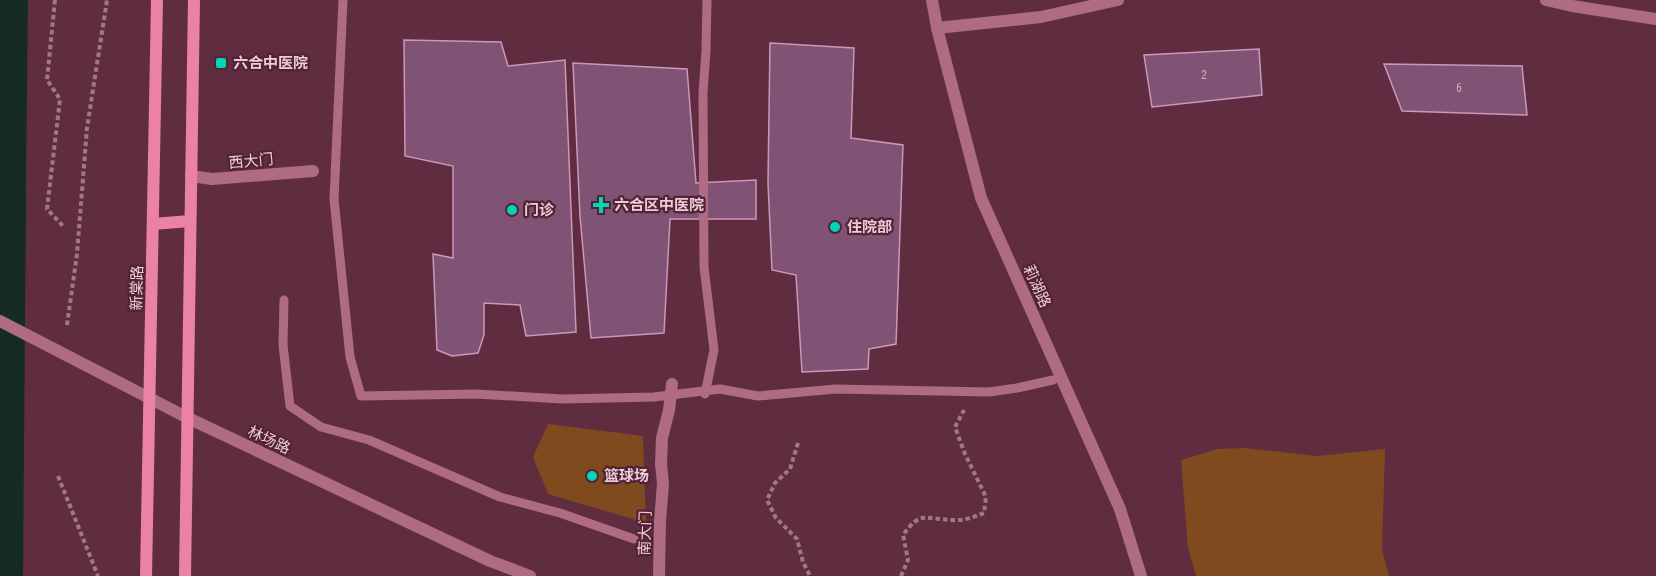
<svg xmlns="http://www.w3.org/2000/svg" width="1656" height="576" viewBox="0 0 1656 576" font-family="'Roboto Condensed','Noto Sans SC',sans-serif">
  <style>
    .green { fill: #7f4a1d }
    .water { fill: #162b26 }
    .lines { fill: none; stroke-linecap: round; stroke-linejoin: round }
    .river { stroke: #162b26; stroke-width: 44 }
    .building { fill: #805273; stroke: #cb98bc; stroke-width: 1.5 }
    .path { stroke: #a17786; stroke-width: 4; stroke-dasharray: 4.5 3; stroke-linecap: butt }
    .service { stroke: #af6b83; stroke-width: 9 }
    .minor { stroke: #af6b83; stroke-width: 12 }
    .tertiary { stroke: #af6b83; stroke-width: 12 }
    .secondary { stroke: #ec81a8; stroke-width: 12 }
    .poi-dot { fill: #00d5b7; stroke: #542236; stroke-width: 2 }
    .labels { text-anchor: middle; stroke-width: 4.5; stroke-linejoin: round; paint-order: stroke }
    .number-label { font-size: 12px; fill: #d1aebd }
    .poi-label { font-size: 15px; font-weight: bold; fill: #ecccd6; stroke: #542236; text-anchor: start }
    .street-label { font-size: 15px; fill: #ecccd6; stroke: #542236 }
  </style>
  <rect width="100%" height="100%" fill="#602d40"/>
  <path class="green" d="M 548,424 L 643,436 L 646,523 L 548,494 L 533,457 Z
    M 1244,448 L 1317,456 L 1385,449 L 1382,549 L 1389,576 L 1196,576 L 1188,548 L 1181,460 L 1217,449 Z"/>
  <path class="water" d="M 0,0 L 28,0 L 25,267 L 0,259 Z
    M 0,413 L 21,419 L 20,480 L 22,576 L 0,576 Z"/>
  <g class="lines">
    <path class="river" d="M 1,576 L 4,200"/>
  </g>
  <path class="building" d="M 404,40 L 501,42 L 508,66 L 565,60 L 576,332 L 526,336 L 520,305 L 484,303 L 484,335 L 478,353 L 452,356 L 437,350 L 433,254 L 453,258 L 453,166 L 405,156 Z
    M 770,43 L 854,48 L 851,138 L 903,145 L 896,344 L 869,349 L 868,369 L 802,372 L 796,275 L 772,270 L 768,183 Z
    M 1259,49 L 1262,95 L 1152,107 L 1144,55 Z
    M 573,63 L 687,69 L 696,183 L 756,180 L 756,219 L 670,219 L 664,333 L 591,338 L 580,216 Z
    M 1384,64 L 1522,66 L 1527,115 L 1402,111 Z"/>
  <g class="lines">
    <path class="path" d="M 55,0 L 47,80 L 60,99 L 47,209 L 64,227
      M 67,325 L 77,254 L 87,128 L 107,0
      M 798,443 L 790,469 L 775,483 L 767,500 L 776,518 L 797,539 L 803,562 L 810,576
      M 58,476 L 98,576
      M 901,576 L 908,560 L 903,535 C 921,510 925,519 952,520 C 964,521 974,517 984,513 L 986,497 L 965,454 L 955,427 L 964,410"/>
    <path class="service" d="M 343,0 L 334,199 L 350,357 L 361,396 L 476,394 L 562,399 L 654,397 L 720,389 L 758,396 L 836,389 L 989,392 L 1017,388 L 1053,380
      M 284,300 L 283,345 L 290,406 L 321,427 L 369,440 L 500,497 L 560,513 L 634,539
      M 705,394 L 714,350 L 704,267 L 703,93 L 706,51 L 707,0"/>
    <path class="minor" d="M 1546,0 L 1572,6 L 1656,19
      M 937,28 L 1041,17 L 1118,0
      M 191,176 L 212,179 L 313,171
      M 659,576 L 660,521 L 663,484 L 661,464 L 662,438 L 669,410 L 672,384"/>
    <path class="tertiary" d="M 932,0 L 937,28 L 981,198 L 1120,509 L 1141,576
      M 0,321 L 188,418 L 490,561 L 530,576"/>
    <path class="secondary" d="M 153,224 L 190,221
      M 146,576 L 157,0
      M 185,576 L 194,0"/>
  </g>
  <g class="poi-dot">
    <rect x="215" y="57" width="12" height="12" rx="3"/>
    <path d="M598 196h6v6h6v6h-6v6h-6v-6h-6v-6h6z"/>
    <circle cx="512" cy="210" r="6"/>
    <circle cx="835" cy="227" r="6"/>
    <circle cx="592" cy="476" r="6"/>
  </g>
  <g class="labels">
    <g class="number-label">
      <text x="1204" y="79">2</text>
      <text x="1459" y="92">6</text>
    </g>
    <g class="poi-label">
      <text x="233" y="68">六合中医院</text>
      <text x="614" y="210">六合区中医院</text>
      <text x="524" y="215">门诊</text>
      <text x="847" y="232">住院部</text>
      <text x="604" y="481">篮球场</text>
    </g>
    <g class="street-label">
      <text transform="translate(251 161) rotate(-5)" y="5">西大门</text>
      <text transform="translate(1037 286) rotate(66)" y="5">莉湖路</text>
      <text transform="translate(137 288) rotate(-89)" y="5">新棠路</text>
      <text transform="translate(269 440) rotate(25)" y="5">林场路</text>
      <text transform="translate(645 533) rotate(-88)" y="5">南大门</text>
    </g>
  </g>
</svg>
